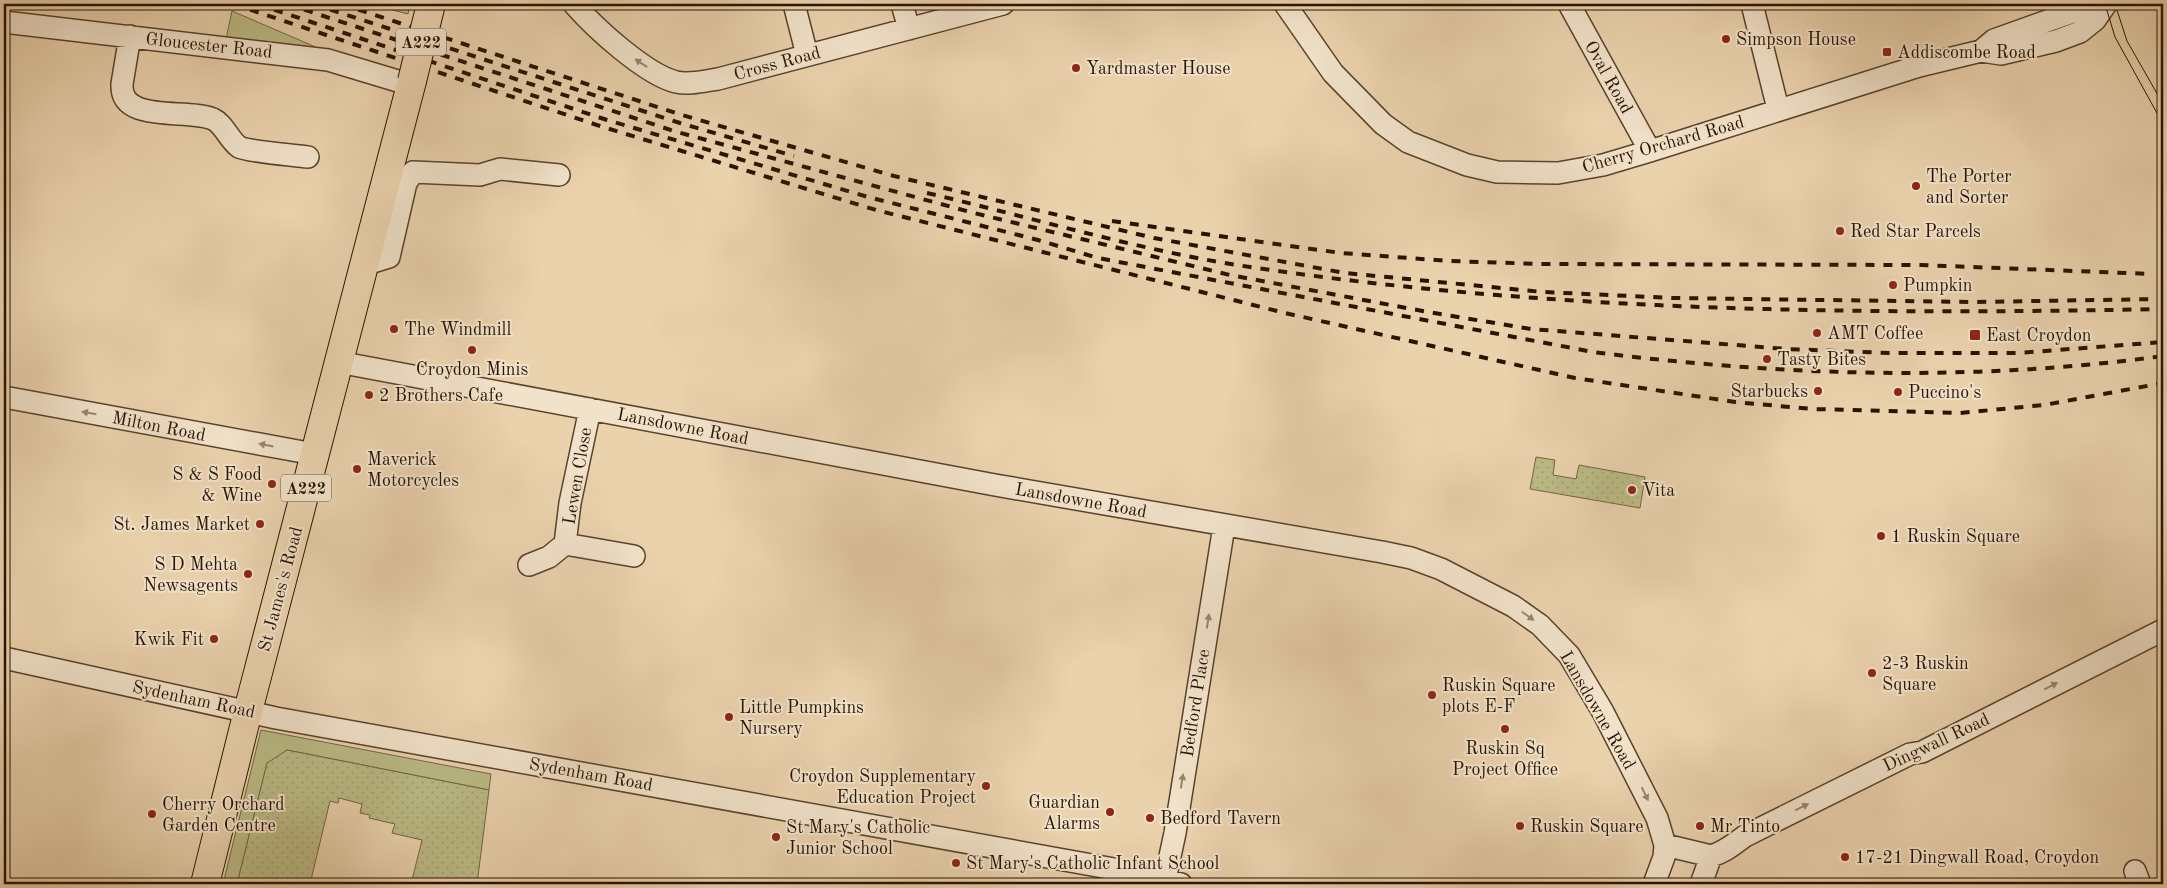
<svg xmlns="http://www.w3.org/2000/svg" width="2167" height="888" viewBox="0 0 2167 888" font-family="'Old Standard TT',serif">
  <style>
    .grass { fill: #bbbb86; stroke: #726743 }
    .park { fill: url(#park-tufts); stroke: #726743 }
    .garden { fill: url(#garden-dots); stroke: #726743 }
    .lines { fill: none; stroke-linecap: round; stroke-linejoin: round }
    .minor-casing { stroke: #59432b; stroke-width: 24 }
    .major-casing { stroke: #291300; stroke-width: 30 }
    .minor { stroke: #f1e2ca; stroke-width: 21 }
    .major { stroke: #ead2ad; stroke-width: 28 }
    .tram { stroke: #291300; stroke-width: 1 }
    .rail { stroke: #291300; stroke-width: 4; stroke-dasharray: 9 9; stroke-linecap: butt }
    .major-bridge-casing { stroke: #291300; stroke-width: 30; stroke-linecap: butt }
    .major-bridge { stroke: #ead2ad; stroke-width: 28 }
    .oneway { fill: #97856f }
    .poi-dot { fill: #8f2418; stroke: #f1e2ca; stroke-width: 2 }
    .labels { text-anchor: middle; stroke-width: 4; stroke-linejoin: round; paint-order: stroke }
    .shield { fill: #f1e2ca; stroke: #65513d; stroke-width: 1 }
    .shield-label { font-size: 16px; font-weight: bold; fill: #291300 }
    .poi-label { font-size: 18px; fill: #291300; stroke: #f1e2ca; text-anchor: start }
    .street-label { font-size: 18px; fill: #291300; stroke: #f1e2ca }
  </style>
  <defs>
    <pattern id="park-tufts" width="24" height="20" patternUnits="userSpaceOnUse" patternTransform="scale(1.25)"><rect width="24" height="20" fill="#bbbb86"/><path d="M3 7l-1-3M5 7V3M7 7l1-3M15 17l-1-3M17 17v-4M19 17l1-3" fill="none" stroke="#a1a072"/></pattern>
    <pattern id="garden-dots" width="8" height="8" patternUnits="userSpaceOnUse" patternTransform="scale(1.25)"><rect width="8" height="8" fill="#bbbb86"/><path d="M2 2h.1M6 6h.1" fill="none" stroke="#a1a072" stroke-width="1.8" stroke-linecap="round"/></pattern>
  </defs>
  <rect width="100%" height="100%" fill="#ead2ad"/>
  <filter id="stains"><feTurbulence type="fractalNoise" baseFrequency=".004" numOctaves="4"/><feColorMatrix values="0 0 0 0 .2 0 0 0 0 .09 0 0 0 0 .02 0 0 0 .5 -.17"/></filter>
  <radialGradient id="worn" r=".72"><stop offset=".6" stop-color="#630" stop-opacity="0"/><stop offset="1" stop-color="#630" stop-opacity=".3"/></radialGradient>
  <path class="grass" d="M 232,11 L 325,51 L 226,39 Z
    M 261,730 L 491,774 L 489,790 L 287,750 L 267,764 L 237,884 L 223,884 Z"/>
  <path class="park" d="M 369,4 L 410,4 L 408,14 Z"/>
  <path class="garden" d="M 1536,457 L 1555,460 L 1553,475 L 1576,479 L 1579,465 L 1645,477 L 1640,508 L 1530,489 Z
    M 287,750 L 489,790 L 477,884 L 411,884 L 422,840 L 392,833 L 395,824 L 369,818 L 370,815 L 360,813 L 362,804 L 339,798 L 338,803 L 330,801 L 310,884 L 237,884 L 267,763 Z"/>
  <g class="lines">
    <defs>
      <path id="minor" d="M 574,4 C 595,28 645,74 676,82 C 690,85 704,81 718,79 L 1003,4
        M 794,4 L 807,55
        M 902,4 L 909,29
        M 1285,4 L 1333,73 L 1383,124 L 1408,142 L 1467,165 L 1497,172 L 1558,173 L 1603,165 L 1650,151 L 1919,66 L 1981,51 L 2001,54 L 2056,41 L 2080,32 L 2095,20 L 2106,4
        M 1569,4 L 1650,151
        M 1752,4 L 1778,109
        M 4,22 L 328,60 L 411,85
        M 130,36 L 122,84 C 120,124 187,108 213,119 C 224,124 229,140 239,147 C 249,152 295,155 308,157
        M 1981,51 L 1994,40 L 2078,10 L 2088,4
        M 363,265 L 389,257 L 406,183 L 413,172 L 480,175 L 500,169 L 559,175
        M 338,362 L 995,485 L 1382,552 L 1411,558 L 1441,569 L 1513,606 L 1540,625 L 1569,655 L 1603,712 L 1657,818 L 1665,845 L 1664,857 L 1654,884
        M 4,397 L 314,454
        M 590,409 L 570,503 L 565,544 L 634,556
        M 529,565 L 549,557 L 565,544
        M 4,658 L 276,718 L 1114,869 L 1181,884
        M 1665,845 L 1711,856 C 1725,852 1734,844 1745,836 L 1910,754 L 1922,752 L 2163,630
        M 2135,871 L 2140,884
        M 1164,884 L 1175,833 L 1224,526
        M 1701,884 L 1711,856"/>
      <path id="major" d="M 205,884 L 248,711 L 412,81"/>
    </defs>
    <use href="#minor" class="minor-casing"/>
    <use href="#major" class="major-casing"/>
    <use href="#minor" class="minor"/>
    <use href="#major" class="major"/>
    <path class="tram" d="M 2105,4 L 2115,37 L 2163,124
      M 2115,4 L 2127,41 L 2163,104"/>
    <path class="rail" d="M 233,4 L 603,127 L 876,210 L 1285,313 L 1575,378 L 1735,402 L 1812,409 L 1960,413 L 2044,405 L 2163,383
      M 257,4 L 607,120 L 868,197 L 1038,240 L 1098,258 L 1593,352 C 1782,376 1974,382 2163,356
      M 287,4 L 677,132 L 970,212 L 1230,275 L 1428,312 L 1531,329 L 1787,349 L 1888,353 L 2018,353 L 2163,342
      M 313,4 L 680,123 L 794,156
      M 341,4 L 682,115 L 894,176 L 1154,238 L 1345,273 L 1543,292 L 1673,298 L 1976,302 L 2161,299
      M 927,193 C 1034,218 1141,251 1250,267 C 1553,312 1858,315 2163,309
      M 1112,221 L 1341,253 L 1450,261 L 1541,264 L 1921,265 L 2152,274"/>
    <defs>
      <path id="major-bridge" d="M 412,81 L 431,4"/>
    </defs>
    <use href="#major-bridge" class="major-bridge-casing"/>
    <use href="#major-bridge" class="major-bridge"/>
  </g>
  <defs><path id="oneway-solid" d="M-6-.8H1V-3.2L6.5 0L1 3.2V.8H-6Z" transform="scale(1.25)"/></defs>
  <g class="oneway">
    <use href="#oneway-solid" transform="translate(641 63) rotate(-146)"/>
    <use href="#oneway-solid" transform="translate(89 413) rotate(-170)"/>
    <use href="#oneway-solid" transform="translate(266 445) rotate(-169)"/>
    <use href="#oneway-solid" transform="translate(1528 616) rotate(35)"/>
    <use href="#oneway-solid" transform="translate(1208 621) rotate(-81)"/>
    <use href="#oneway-solid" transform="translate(2051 686) rotate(-27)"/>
    <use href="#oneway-solid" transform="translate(1182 781) rotate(-81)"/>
    <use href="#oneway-solid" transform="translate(1645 794) rotate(64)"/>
    <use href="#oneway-solid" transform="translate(1802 807) rotate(-26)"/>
  </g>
  <g class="poi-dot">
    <circle cx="1726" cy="39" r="5"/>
    <rect x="1882" y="47" width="10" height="10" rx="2.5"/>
    <circle cx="1076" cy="68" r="5"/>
    <circle cx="1916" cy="186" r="5"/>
    <circle cx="1840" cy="231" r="5"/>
    <circle cx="1893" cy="285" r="5"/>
    <circle cx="394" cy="329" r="5"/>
    <circle cx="1817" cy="333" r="5"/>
    <rect x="1969" y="329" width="12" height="12" rx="2.5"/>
    <circle cx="472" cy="350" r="5"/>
    <circle cx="1767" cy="359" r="5"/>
    <circle cx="1818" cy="391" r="5"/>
    <circle cx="1898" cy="392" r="5"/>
    <circle cx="369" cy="395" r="5"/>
    <circle cx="357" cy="469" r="5"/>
    <circle cx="272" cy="484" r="5"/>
    <circle cx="1632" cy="490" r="5"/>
    <circle cx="260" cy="524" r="5"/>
    <circle cx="1881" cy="536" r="5"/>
    <circle cx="248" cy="574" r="5"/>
    <circle cx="214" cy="639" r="5"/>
    <circle cx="1872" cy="673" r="5"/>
    <circle cx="1432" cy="695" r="5"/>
    <circle cx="729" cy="717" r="5"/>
    <circle cx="1505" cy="729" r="5"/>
    <circle cx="986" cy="786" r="5"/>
    <circle cx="1110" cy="812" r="5"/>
    <circle cx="152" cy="814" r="5"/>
    <circle cx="1150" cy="818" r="5"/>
    <circle cx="1520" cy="826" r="5"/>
    <circle cx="1700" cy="826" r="5"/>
    <circle cx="776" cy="837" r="5"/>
    <circle cx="1845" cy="857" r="5"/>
    <circle cx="956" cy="863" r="5"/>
  </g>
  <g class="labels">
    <g class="shield">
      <rect x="396" y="28.5" width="50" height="27" rx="4"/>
      <rect x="281" y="474.5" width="50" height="27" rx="4"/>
    </g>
    <g class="shield-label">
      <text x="421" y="48">A222</text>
      <text x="306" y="494">A222</text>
    </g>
    <g class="poi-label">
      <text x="1736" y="45">Simpson House</text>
      <text x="1897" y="58">Addiscombe Road</text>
      <text x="1086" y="74">Yardmaster House</text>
      <text x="1926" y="182">The Porter<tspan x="1926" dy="21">and Sorter</tspan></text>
      <text x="1850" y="237">Red Star Parcels</text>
      <text x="1903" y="291">Pumpkin</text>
      <text x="404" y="335">The Windmill</text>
      <text x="1827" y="339">AMT Coffee</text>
      <text x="1986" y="341">East Croydon</text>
      <text x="1777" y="365">Tasty Bites</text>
      <text x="472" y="375" text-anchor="middle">Croydon Minis</text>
      <text x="1808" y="397" text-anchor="end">Starbucks</text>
      <text x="1908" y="398">Puccino's</text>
      <text x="379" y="401">2 Brothers Cafe</text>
      <text x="367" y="465">Maverick<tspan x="367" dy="21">Motorcycles</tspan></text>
      <text x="262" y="480" text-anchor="end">S &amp; S Food<tspan x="262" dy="21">&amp; Wine</tspan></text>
      <text x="1642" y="496">Vita</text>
      <text x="250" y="530" text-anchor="end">St. James Market</text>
      <text x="1891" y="542">1 Ruskin Square</text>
      <text x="238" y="570" text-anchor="end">S D Mehta<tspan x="238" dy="21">Newsagents</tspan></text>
      <text x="204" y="645" text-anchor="end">Kwik Fit</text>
      <text x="1882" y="669">2-3 Ruskin<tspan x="1882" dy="21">Square</tspan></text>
      <text x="1442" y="691">Ruskin Square<tspan x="1442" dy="21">plots E-F</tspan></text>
      <text x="739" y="713">Little Pumpkins<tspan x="739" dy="21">Nursery</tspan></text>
      <text x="1505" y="754" text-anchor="middle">Ruskin Sq<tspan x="1505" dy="21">Project Office</tspan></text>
      <text x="976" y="782" text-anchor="end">Croydon Supplementary<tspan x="976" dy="21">Education Project</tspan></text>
      <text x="1100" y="808" text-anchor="end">Guardian<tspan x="1100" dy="21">Alarms</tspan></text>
      <text x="162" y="810">Cherry Orchard<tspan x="162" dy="21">Garden Centre</tspan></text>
      <text x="1160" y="824">Bedford Tavern</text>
      <text x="1530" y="832">Ruskin Square</text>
      <text x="1710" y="832">Mr Tinto</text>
      <text x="786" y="833">St Mary's Catholic<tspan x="786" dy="21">Junior School</tspan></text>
      <text x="1855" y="863">17-21 Dingwall Road, Croydon</text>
      <text x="966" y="869">St Mary's Catholic Infant School</text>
    </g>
    <g class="street-label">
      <text transform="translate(209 45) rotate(6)" y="6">Gloucester Road</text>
      <text transform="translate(777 63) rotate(-15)" y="6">Cross Road</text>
      <text transform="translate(1609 77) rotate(61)" y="6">Oval Road</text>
      <text transform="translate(1663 144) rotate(-16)" y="6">Cherry Orchard Road</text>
      <text transform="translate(159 426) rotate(11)" y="6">Milton Road</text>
      <text transform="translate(683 426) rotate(11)" y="6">Lansdowne Road</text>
      <text transform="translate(577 476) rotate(-80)" y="6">Lewen Close</text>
      <text transform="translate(1081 500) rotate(10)" y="6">Lansdowne Road</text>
      <text transform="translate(280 589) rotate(-75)" y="6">St James's Road</text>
      <text transform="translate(194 699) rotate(12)" y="6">Sydenham Road</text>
      <text transform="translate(1195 703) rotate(-81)" y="6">Bedford Place</text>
      <text transform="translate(1598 710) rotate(60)" y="6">Lansdowne Road</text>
      <text transform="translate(1936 742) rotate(-25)" y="6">Dingwall Road</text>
      <text transform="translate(591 774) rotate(10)" y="6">Sydenham Road</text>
    </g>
  </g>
  <rect width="2167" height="888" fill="none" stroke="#ead2ad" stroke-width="20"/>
  <rect x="5" y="5" width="2157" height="878" fill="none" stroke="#291300" stroke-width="2.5"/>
  <rect x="10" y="10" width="2147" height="868" fill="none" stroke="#291300"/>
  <rect width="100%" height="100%" filter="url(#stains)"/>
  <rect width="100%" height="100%" fill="url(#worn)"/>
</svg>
